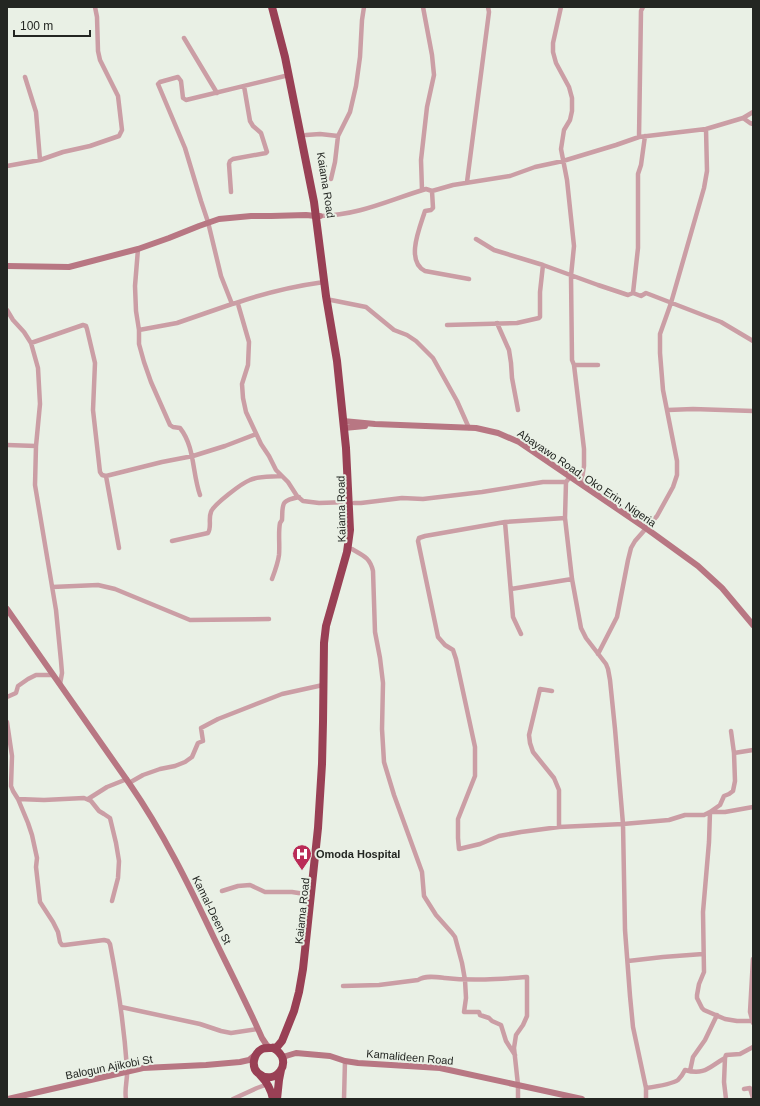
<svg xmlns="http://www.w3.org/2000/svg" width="760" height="1106" viewBox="0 0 760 1106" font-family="Arial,sans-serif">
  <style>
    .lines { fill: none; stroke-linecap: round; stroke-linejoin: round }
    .street { stroke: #cb9ea5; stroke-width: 4.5 }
    .secondary { stroke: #b87783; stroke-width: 6 }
    .highway { stroke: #994055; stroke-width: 8 }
    .labels { text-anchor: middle; stroke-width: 4; stroke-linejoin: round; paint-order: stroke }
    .street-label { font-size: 11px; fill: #232622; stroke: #e9f0e5 }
    .poi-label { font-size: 11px; font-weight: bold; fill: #232622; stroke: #e9f0e5; text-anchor: start }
  </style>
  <rect width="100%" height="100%" fill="#e9f0e5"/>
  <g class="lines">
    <path class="street" d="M 561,7 L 553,43 L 553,52 L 556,63 L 569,87 L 572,98 L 572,111 L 570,120 L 564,130 L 561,149 L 567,180 L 574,246 L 571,276 L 572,360 L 574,365 L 584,449 L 584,466 L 581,484
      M 184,38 L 217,93
      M 25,77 L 36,112 L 40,160
      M 743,118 L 750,123 L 753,124
      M 306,135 L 320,134 L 338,136
      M 639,137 L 641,11 L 643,7
      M 7,166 L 40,160 L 63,152 L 90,146 L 119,136 L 122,130 L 118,96 L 100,60 L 98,51 L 97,17 L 95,7
      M 331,179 L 335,162 L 338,136 L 350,112 L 356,86 L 360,57 L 362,20 L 364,7
      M 467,182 L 489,12 L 488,7
      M 422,190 L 421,160 L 427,107 L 434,75 L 432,55 L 423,7
      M 432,191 L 433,208 L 431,210 L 425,211 C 420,227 405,261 425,271 L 469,279
      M 231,192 L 229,164 L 230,161 L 233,159 L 266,153 L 267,152 L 261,133 L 253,126 L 250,121 L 244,86
      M 320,216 C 360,215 389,200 426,189 L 432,191 L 453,185 L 510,176 L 535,167 L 563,161 L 616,145 L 639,137 L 706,129 L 743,118 L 753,112
      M 476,239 L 494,250 L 543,265 L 598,285 L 628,295 L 633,293 L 638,248 L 638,174 L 641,165 L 645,136
      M 138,249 L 135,286 L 136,311 L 139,330 L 139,344 L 144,362 L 151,382 L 170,425 L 173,427 L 180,428 C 195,447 192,472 200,495
      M 633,293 L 641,296 L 646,293 L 721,322 L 753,341
      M 331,300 L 366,307 L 394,330 L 407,335 L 416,341 L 433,358 L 457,401 L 469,428
      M 236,303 C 265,293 295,286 324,282
      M 232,304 L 221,276 L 208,222 L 201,201 L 185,148 L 158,84 L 160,82 L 178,77 L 181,81 L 183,98 L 186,100 L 289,75
      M 7,310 L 13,320 L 24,332 L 31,343 L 38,368 L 40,404 L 36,446 L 35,485 L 56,610 L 61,661 L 62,673 L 60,684
      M 497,323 L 509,350 L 511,363 L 512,378 L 518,410
      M 447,325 L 517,323 L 539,318 L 540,317 L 540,292 L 543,265
      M 139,330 L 177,323 L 232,304 L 236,303 L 238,304 L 249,342 L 248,365 L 242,384 L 243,398 L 246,412 L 261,444 L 269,456 L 276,470 L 288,482 L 297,496 L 303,501 L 319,503 L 349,502
      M 31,343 L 83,325 L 86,326 L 87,329 L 95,363 L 93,410 L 100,472 L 102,475 L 106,476 L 162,462 L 193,456 L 225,446 L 256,434
      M 574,365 L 598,365
      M 668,410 L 693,409 L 753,411
      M 7,445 L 36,446
      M 106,476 L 119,548
      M 570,477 L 566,482 L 565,518 L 572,579 L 581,628 L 586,638 L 606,664 L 608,669 L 610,680 L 615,729 L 623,824 L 625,930 L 630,996 L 633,1027 L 646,1088 L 646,1099
      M 354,503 L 361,503 L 402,498 L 423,499 L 482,492 L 543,482 L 566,482
      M 565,518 L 505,522 L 425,536 L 419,538 L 418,541 L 438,637 L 445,645 L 453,650 L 456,659 L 475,747 L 475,776 L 458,819 L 458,838 L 459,849 L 480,844 L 499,836 L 521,832 L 559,827 L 623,824 L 669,820 L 685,815 L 704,815 L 710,812 L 725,812 L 753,807
      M 505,522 L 513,617 L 521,634
      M 172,541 L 208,533 C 212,527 208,519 211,512 C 213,505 242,483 250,480 C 258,476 272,477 281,476
      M 352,549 C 364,556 370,558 373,571 L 375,632 L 380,658 L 383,683 L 382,729 L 384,762 L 394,795 L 422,872 L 424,896 L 436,915 L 452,933 L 455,937 L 462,963 L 465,980 L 466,998 L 464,1012 L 479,1012 L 480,1015 L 489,1018 L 492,1021 L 501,1025 L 506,1041 L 515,1055
      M 272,579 C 275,571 278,563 279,555 C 280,544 278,533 280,523 L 282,520 C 283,503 280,501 299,497
      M 52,587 L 98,585 L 115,589 L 190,620 L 269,619
      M 511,589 L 572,579
      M 598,654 L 617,617 L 628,560 L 631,548 L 635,541 L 657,516 L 673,487 L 677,475 L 677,461 L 663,390 L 660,353 L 660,334 L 671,303 L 704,188 L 707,171 L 706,129
      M 552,691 L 540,689 L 529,735 L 530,743 L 533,752 L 554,778 L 559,790 L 559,827
      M 7,697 L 16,693 L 18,686 L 28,679 L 36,675 L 53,675
      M 7,722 L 12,756 L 11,786 L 13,791 L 18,799 L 28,823 L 32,835 L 37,858 L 36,867 L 40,902 L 53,922 L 58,932 L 60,942 L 62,945 L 65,945 L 104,940 L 108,941 L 110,944 C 118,985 124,1026 127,1068 C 128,1079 124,1089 126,1099
      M 731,731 L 734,753 L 735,781 L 733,791 L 729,794 L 724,796 L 720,805 L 710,812 L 709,842 L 703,912 L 704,972 L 699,984 L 697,995 L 697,998 L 702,1008 L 704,1010 L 725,1019 L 737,1021 L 753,1021
      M 734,753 L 753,750
      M 129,783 L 143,775 L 160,769 L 175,766 L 185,762 L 192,757 L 198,743 L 203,741 L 201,728 L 218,719 L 282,694 L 323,685
      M 18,799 L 44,800 L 84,798 L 91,801 L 99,811 L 104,814 L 110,818 L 116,843 L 119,861 L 118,878 L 112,901
      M 88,799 L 107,787 L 127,779
      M 222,891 L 238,886 L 250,885 L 265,892 L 292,892 L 311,895
      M 753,959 L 750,1012 L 753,1023
      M 628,961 L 663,957 L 703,954
      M 343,986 L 379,985 L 418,980 C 425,975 437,977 445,978 C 472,981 499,979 527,977 L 527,1016 L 523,1025 L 516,1035 L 514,1048 L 518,1085 L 518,1099
      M 121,1007 L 200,1024 L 221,1031 L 231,1033 L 258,1029
      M 725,1058 L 724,1082 L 726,1099
      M 690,1071 L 693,1057 L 705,1040 L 717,1015
      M 646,1088 C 653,1087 672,1084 678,1080 C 681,1077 683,1074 685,1070 C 705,1076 710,1066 725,1058 L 726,1055 L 740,1054 L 753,1047
      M 744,1089 L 750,1088 L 753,1098
      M 233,1099 L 257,1088 L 268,1084
      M 344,1099 L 345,1061"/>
    <path class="secondary" d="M 7,266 L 69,267 L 138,249 L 169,238 L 199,226 L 219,219 L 251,216 L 271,216 L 306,215 L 316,216 L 320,216
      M 343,421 L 375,424 L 476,428 L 498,433 L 519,442 L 647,529 L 698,566 L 722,588 L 753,625
      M 344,428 L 365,426
      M 7,609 L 129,783 C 163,832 189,885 214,938 C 230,971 247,1004 262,1038 L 266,1044 L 270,1048
      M 283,1059 L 286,1056 L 296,1053 L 330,1056 L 345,1061 L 358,1063 L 440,1068 L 582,1099
      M 8,1099 L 143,1068 L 206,1065 L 240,1062 L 249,1060 L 256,1054"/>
    <path class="highway" d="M 272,7 L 285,57 L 314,202 L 326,296 L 337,361 L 346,448 L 350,530 L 347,552 L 332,605 L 326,626 L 324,643 L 323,722 L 322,764 L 318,828 L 303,969 L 299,992 L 294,1011 L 282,1041 L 277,1047 C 272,1049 266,1047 262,1049 C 253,1054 251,1067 258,1073 C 275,1088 296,1060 273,1048
      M 260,1075 C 267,1082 271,1089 273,1099
      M 277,1099 L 279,1080 L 281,1070"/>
  </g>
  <defs>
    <symbol id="hospital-pin" viewBox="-11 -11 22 30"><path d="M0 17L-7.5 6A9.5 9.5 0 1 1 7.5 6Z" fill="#ba2b57" stroke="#e9f0e5"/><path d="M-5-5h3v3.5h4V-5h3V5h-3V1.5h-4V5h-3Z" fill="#fff"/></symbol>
  </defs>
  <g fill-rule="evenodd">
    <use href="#hospital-pin" x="291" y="843" width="22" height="30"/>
  </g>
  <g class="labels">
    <g class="street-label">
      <text transform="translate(326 185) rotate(81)" y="4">Kaiama Road</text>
      <text transform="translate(587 478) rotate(34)" y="4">Abayawo Road, Oko Erin, Nigeria</text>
      <text transform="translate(341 509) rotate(-91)" y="4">Kaiama Road</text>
      <text transform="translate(212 910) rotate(64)" y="4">Kamal-Deen St</text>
      <text transform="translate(302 911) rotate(-84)" y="4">Kaiama Road</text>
      <text transform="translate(410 1057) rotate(5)" y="4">Kamalideen Road</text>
      <text transform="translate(109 1067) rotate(-11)" y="4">Balogun Ajikobi St</text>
    </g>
    <g class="poi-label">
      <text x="316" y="858">Omoda Hospital</text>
    </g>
  </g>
  <rect width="760" height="1106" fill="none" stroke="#232622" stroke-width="16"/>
  <path d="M14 30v6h76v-6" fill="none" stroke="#232622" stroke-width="2"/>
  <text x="20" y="30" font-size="12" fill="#232622" stroke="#e9f0e5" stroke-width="3" paint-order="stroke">100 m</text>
</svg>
